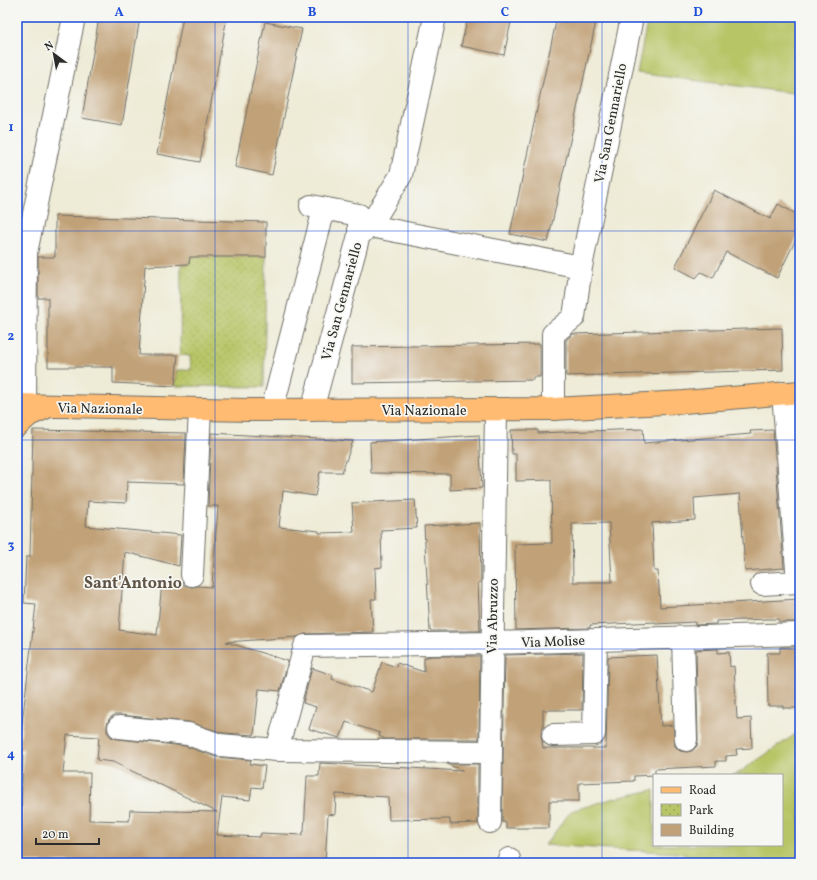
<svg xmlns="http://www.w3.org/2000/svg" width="817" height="880" viewBox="0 0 817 880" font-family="Vollkorn,serif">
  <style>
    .green { fill: #b8c566; stroke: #727848 }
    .park { fill: url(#park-dots); stroke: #727848 }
    .building { fill: #c1a177; fill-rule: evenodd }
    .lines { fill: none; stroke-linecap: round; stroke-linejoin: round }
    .minor-casing { stroke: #6f6e67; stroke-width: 24 }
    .major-casing { stroke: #6f6e67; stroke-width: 24 }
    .minor { stroke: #fff; stroke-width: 22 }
    .major { stroke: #ffbb71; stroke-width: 22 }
    .grid { fill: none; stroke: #1d4ed8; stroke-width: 1; stroke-opacity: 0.55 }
    .labels { text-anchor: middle; stroke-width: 3.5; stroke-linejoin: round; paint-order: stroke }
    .street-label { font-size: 14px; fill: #2b2b2b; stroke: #f6f6f2 }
    .quarter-label { font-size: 16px; font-weight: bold; fill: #605446; stroke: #f6f6f2 }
    .neatline { fill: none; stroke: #1d4ed8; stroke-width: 1.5 }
    .grid-label { font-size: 13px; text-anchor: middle; font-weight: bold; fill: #1d4ed8 }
  </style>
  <defs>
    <pattern id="park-dots" width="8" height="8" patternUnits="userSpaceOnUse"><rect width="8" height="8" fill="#b8c566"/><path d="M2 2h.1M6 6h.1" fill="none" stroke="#9ea959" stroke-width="1.8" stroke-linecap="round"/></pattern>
  </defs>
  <rect width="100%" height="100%" fill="#f6f6f2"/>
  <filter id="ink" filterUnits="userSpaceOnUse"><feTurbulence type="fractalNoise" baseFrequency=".025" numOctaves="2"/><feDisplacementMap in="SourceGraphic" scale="8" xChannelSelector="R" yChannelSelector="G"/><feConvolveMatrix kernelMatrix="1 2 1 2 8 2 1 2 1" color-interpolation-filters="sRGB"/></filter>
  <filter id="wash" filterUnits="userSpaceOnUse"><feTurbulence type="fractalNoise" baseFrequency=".012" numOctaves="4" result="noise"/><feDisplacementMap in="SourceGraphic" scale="16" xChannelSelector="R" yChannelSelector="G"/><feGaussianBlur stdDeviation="0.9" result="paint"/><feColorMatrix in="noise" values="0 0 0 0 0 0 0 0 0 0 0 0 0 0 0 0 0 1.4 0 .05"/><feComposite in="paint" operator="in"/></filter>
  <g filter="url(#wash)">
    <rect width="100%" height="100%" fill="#eeebd6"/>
    <path class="green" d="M 648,17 L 800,17 L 800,94 L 637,73 Z
      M 800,109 L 800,165 L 794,165 Z
      M 800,731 L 800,863 L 712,863 L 678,853 L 545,845 L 571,811 L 611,799 L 654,790 L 654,845 L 782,845 L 782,775 L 733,775 L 737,774 Z"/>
    <path class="park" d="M 190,257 L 266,257 L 264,387 L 175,386 L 177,370 L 191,370 L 190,356 L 180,355 L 181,265 L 189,264 Z"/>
    <g id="blocks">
      <path class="building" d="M 99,17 L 140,17 L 122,125 L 82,118 Z
        M 183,17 L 227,17 L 200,162 L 157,154 Z
        M 468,17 L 512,17 L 504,55 L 461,46 Z
        M 557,17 L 597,17 L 548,242 L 510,234 Z
        M 265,22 L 302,29 L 272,175 L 235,167 Z
        M 714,190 L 770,219 L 778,204 L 800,216 L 800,231 L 777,278 L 726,252 L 713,278 L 701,272 L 696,278 L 675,267 Z
        M 55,216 L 266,222 L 266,257 L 190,257 L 189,264 L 145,266 L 139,355 L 178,355 L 175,386 L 113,383 L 113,367 L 48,367 L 48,298 L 38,298 L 38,257 L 55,257 Z
        M 782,328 L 783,370 L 566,376 L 566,340 L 573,334 Z
        M 540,344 L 540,377 L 533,377 L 533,380 L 352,383 L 352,347 Z
        M 643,429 L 644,443 L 751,434 L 750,431 L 773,430 L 784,568 L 745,571 L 740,494 L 694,498 L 695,520 L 652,523 L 654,571 L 658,571 L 660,607 L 800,599 L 800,622 L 779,622 L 779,619 L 767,619 L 716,621 L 716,624 L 695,625 L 695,622 L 656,624 L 656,622 L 590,625 L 590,628 L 516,630 L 515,544 L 552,543 L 551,480 L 516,481 L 516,454 L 512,454 L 511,430 L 538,430 L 538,433 ZM 609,523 L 612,582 L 573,582 L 572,524 Z
        M 33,430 L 186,433 L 184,484 L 127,482 L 126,503 L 88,501 L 86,526 L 181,535 L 179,566 L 125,552 L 119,630 L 157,635 L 162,582 L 184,585 L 191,587 L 198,586 L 212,587 L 218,506 L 208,506 L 211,433 L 353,441 L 342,472 L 320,472 L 315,496 L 283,491 L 279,527 L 319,531 L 319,533 L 354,532 L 352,503 L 415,500 L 417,528 L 381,530 L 382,567 L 375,568 L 376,599 L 371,599 L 373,632 L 305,634 L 297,637 L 226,642 L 288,661 L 280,691 L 259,689 L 254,735 L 223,733 L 189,722 L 120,715 L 114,715 L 109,719 L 107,725 L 107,732 L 111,737 L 118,739 L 185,746 L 216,757 L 251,760 L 250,764 L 265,766 L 262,788 L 252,787 L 250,800 L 222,797 L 217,835 L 260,837 L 261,833 L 302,835 L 303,832 L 304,832 L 307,776 L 319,776 L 320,763 L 463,771 L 447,764 L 478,764 L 478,823 L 450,824 L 450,819 L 389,820 L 388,797 L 336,794 L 335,815 L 328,814 L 325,863 L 265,863 L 233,860 L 233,863 L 20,862 L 23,749 L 19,749 L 36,604 L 24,603 L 26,557 L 30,557 ZM 67,735 L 99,737 L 97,760 L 113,762 L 217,812 L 130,810 L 129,821 L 89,820 L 90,773 L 63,773 Z
        M 479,435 L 482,488 L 450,490 L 450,474 L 371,473 L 370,442 Z
        M 480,523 L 481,582 L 478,583 L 480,631 L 430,631 L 424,526 Z
        M 780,647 L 800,647 L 800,708 L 783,708 L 783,706 L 768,706 L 767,653 L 780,653 Z
        M 718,649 L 718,653 L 729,652 L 730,667 L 734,666 L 737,719 L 751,718 L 752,748 L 736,749 L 737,755 L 726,756 L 726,761 L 716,761 L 716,766 L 655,769 L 655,775 L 634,776 L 634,781 L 579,783 L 579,801 L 549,801 L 549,828 L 506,828 L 506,822 L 502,822 L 505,655 L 583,653 L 582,710 L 543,710 L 543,728 L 541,735 L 543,748 L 606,748 L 608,657 L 657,655 L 661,726 L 673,725 L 675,746 L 680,751 L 687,752 L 692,751 L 697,746 L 698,740 L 696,650 Z
        M 431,656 L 480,656 L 479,739 L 385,739 L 379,736 L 380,733 L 346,722 L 340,738 L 309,729 L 316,707 L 303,703 L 312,668 L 333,675 L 332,679 L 372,692 L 382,662 L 396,667 L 397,663 L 424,672 L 424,658 Z"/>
    </g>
  </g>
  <g filter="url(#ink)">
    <use href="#blocks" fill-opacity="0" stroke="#6f6e67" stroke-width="1"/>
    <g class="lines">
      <defs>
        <path id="minor" d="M 311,206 L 359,215 L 359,235 L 312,410
          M 370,226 L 581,267
          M 359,235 L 370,226 L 401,175 L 435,17
          M 25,406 L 26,253 L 74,17
          M 553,409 L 553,334 L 574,317 L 581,267 L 632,17
          M 272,410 L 324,209
          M 192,575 L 200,409
          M 762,584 L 798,582 L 783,393
          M 683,638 L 686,740
          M 119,727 L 188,734 L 220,745 L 277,750 L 305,646 L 492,643 L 800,634
          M 553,735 L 594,734 L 596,640
          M 277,750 L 490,752
          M 490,822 L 496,410
          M 508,863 L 509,859"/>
        <path id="major" d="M 17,405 L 249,410 L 553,409 L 684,402 L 800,392
          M 17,426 L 29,415 L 47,407"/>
      </defs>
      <use href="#minor" class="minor-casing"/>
      <use href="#major" class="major-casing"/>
      <use href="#minor" class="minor"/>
      <use href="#major" class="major"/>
    </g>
  </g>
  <path class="grid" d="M 215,17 L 215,863M 408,17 L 408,863M 602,17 L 602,863M 17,231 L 800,231M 17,440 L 800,440M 17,649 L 800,649"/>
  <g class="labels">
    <g class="street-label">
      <text transform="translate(610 123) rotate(-79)" y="5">Via San Gennariello</text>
      <text transform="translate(341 301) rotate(-75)" y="5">Via San Gennariello</text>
      <text transform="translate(100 408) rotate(1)" y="5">Via Nazionale</text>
      <text x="424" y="415">Via Nazionale</text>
      <text transform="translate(492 616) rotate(-89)" y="5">Via Abruzzo</text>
      <text transform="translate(553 641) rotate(-2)" y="5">Via Molise</text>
    </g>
    <g class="quarter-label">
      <text x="133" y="588">Sant'Antonio</text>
    </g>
  </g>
  <rect width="817" height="880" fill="none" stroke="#f6f6f2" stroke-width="44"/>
  <rect x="653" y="774" width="130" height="72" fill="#f6f6f2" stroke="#a5a5a2"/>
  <rect x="661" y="787" width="20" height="6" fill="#ffbb71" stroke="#a5a5a2"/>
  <text x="689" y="794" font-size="12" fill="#2b2b2b">Road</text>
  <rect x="661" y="804" width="20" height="12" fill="url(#park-dots)" stroke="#a5a5a2"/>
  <text x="689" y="814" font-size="12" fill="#2b2b2b">Park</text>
  <rect x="661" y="824" width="20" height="12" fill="#c1a177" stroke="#a5a5a2"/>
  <text x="689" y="834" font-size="12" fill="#2b2b2b">Building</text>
  <g transform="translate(54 54) rotate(328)" stroke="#f6f6f2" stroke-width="3" paint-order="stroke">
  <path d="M0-3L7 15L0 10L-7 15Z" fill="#2b2b2b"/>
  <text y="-6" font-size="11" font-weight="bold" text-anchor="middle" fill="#2b2b2b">N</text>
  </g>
  <path d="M36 838v6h63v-6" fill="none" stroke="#2b2b2b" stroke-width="2"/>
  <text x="42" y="838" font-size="12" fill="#2b2b2b" stroke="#f6f6f2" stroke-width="3" paint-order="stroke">20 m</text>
  <rect x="22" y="22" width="773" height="836" class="neatline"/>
  <g class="grid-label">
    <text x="119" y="16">A</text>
    <text x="312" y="16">B</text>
    <text x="505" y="16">C</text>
    <text x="698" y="16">D</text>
    <text x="11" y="131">1</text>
    <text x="11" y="340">2</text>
    <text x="11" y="549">3</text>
    <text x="11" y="758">4</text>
  </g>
</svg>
